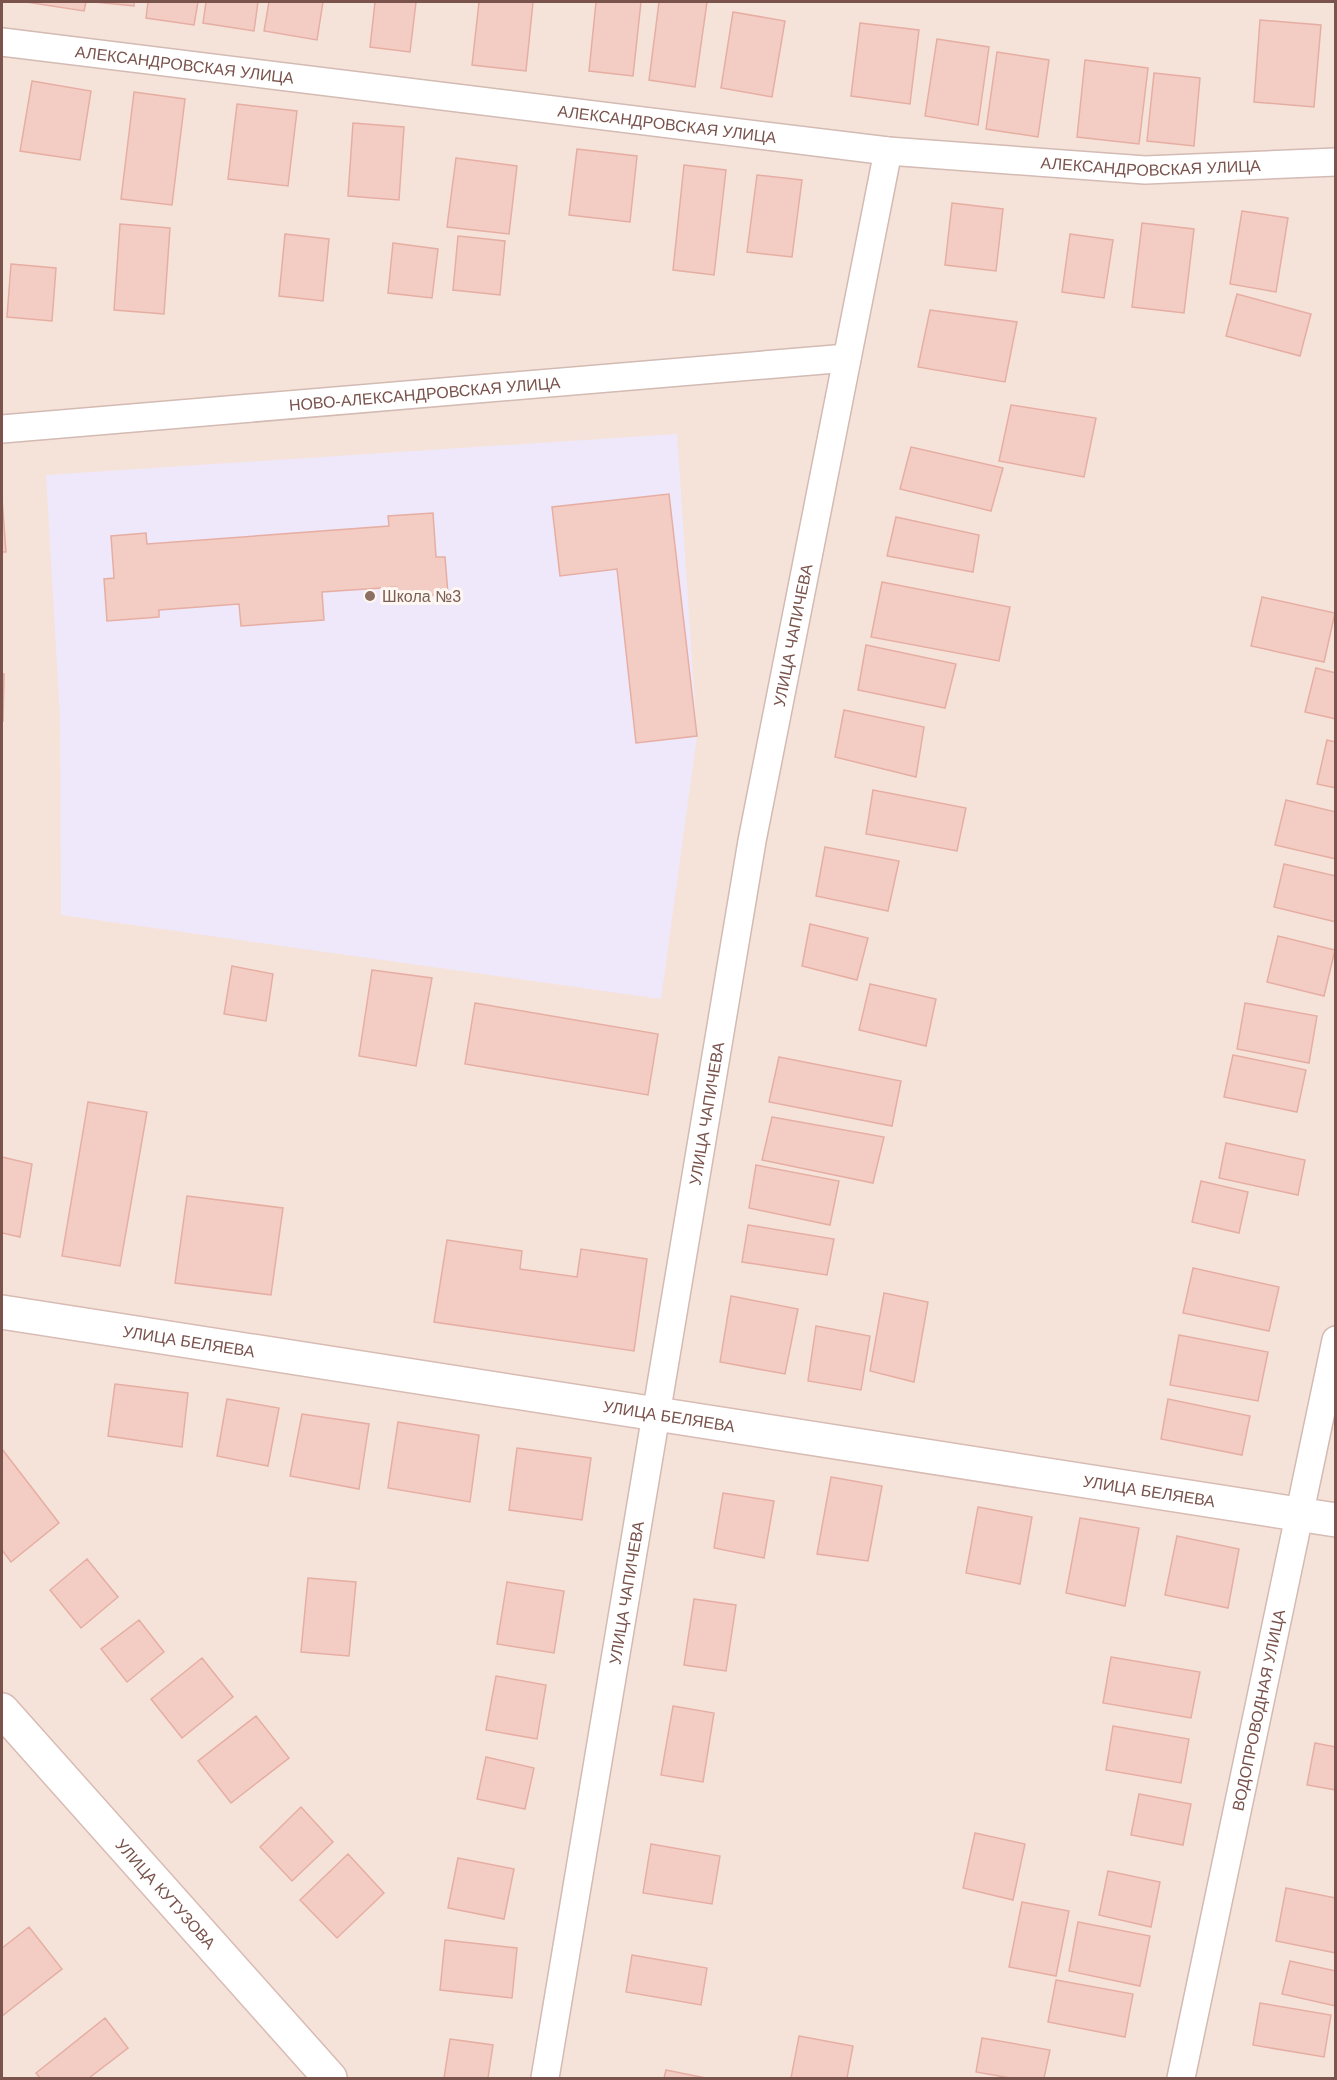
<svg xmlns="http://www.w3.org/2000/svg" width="1337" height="2080" viewBox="0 0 1337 2080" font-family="Helvetica,sans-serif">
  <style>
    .residential { fill: #f5e3da }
    .education { fill: #efe8fa }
    .building { fill: #f3ccc3; stroke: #e6aea3; stroke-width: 1.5 }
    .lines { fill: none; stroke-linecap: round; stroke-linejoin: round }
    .minor-casing { stroke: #d3bab3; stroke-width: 30 }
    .secondary-casing { stroke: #d8bbb3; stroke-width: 36 }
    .minor { stroke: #fff; stroke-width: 27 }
    .secondary { stroke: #fff; stroke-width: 33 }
    .education-dot { fill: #8d6e63; stroke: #fff7f2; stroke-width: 2 }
    .labels { text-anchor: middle; stroke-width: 6; stroke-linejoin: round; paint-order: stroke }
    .street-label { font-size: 16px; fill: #7a534d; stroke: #fff7f2 }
    .education-label { font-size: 16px; fill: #785e54; stroke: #fff7f2; text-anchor: start }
  </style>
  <rect width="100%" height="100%" fill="#fdf3ec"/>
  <path class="residential" d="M 2,2 L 1335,2 L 1335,2078 L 2,2078 Z"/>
  <path class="education" d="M 677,434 L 697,736 L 661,999 L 61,915 L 60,717 L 46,475 Z"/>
  <path class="building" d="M 26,2 L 86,2 L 84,11 Z
    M 94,2 L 134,2 L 134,6 Z
    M 148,2 L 198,2 L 194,25 L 146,18 Z
    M 206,2 L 258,2 L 254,31 L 203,23 Z
    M 269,2 L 323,2 L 317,40 L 264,31 Z
    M 375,2 L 416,2 L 410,52 L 370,47 Z
    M 479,2 L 533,2 L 526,71 L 472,65 Z
    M 596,2 L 641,2 L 633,76 L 589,71 Z
    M 659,2 L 707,2 L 695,87 L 649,80 Z
    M 733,12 L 785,21 L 772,97 L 721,88 Z
    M 1260,20 L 1321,25 L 1314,107 L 1254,102 Z
    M 860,23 L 919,30 L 910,104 L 851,96 Z
    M 937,39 L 989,47 L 978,125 L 925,116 Z
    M 997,52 L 1049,60 L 1038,137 L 986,129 Z
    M 1085,60 L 1148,68 L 1139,144 L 1077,137 Z
    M 1154,73 L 1200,78 L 1194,146 L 1147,141 Z
    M 32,81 L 91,91 L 80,160 L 20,151 Z
    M 134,92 L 185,99 L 172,205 L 121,199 Z
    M 237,104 L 297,111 L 288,186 L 228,179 Z
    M 353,123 L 404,127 L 399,200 L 348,196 Z
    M 577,149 L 637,156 L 630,222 L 569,215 Z
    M 456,158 L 517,166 L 509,234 L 447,227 Z
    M 684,165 L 726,170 L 714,275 L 673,270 Z
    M 757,175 L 802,180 L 792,257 L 747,252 Z
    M 952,203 L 1003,209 L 996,271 L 945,265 Z
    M 1242,211 L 1288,218 L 1276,292 L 1230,284 Z
    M 1142,223 L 1194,229 L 1184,313 L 1132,307 Z
    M 120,224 L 170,228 L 164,314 L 114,310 Z
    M 285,234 L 329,239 L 323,301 L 279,296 Z
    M 1070,234 L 1113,240 L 1104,298 L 1062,292 Z
    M 458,236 L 505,241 L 500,295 L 453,290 Z
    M 393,243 L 438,249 L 432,298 L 388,293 Z
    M 11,264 L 56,268 L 52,321 L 7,317 Z
    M 1237,294 L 1311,314 L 1300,356 L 1226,336 Z
    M 930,310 L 1017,322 L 1005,382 L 918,367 Z
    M 1011,405 L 1096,418 L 1084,477 L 999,461 Z
    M 911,447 L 1003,468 L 991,511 L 900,489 Z
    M 669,494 L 697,736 L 636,743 L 617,569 L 560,576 L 552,507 Z
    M 2,498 L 6,552 L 2,552 Z
    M 433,513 L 436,557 L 445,557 L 448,594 L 397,598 L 396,587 L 322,592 L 324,620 L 241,626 L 239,604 L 159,610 L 159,617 L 107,621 L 104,579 L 114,578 L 111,536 L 146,533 L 147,544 L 389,526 L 388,516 Z
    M 896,517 L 979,535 L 973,572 L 887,556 Z
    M 882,582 L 1010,607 L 999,661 L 871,637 Z
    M 1262,597 L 1335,613 L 1324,662 L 1251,646 Z
    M 866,645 L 956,664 L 945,708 L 858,690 Z
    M 1316,668 L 1336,673 L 1336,719 L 1305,712 Z
    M 2,674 L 4,674 L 3,721 L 2,721 Z
    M 844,710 L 924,727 L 916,777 L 835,757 Z
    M 1327,740 L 1336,742 L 1336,788 L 1317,784 Z
    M 873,790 L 966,808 L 957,851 L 866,834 Z
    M 1286,800 L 1336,812 L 1336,859 L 1275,845 Z
    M 825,847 L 899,861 L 888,911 L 816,896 Z
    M 1284,864 L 1336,876 L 1336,922 L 1274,907 Z
    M 810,924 L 868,938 L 857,980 L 802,966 Z
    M 1278,936 L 1335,950 L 1324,996 L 1267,982 Z
    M 232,966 L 273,974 L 266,1021 L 224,1014 Z
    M 372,970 L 432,978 L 416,1066 L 359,1056 Z
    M 870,984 L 936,999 L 926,1046 L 859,1030 Z
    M 475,1003 L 658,1034 L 648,1095 L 465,1064 Z
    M 1245,1003 L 1317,1016 L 1309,1063 L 1237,1049 Z
    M 1233,1055 L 1306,1070 L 1297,1112 L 1224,1097 Z
    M 779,1057 L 901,1081 L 892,1126 L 769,1102 Z
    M 88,1102 L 147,1112 L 120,1266 L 62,1256 Z
    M 772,1117 L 884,1137 L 873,1183 L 762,1160 Z
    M 1226,1143 L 1305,1160 L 1298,1195 L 1219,1178 Z
    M 2,1157 L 32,1164 L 20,1237 L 2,1233 Z
    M 756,1165 L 839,1181 L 830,1225 L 749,1208 Z
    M 1201,1181 L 1248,1192 L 1239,1233 L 1192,1222 Z
    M 187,1196 L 283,1208 L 271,1295 L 175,1283 Z
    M 748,1225 L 834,1239 L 827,1275 L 742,1262 Z
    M 447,1240 L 522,1251 L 520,1269 L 577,1277 L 581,1249 L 647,1259 L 634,1351 L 434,1322 Z
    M 1193,1268 L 1279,1287 L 1269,1331 L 1183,1313 Z
    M 884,1293 L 928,1302 L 914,1382 L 870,1371 Z
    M 731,1296 L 798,1309 L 785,1374 L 720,1362 Z
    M 816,1326 L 870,1336 L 861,1390 L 808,1381 Z
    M 1179,1335 L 1268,1352 L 1258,1401 L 1170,1385 Z
    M 115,1384 L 188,1393 L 182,1447 L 108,1436 Z
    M 227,1399 L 279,1408 L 268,1466 L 217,1456 Z
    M 1168,1399 L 1250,1416 L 1242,1455 L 1161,1439 Z
    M 302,1414 L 369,1424 L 359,1489 L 290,1476 Z
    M 398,1422 L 479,1435 L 470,1502 L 388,1488 Z
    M 517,1448 L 591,1458 L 582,1520 L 509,1510 Z
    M 2,1449 L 59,1523 L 11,1562 L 2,1550 Z
    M 831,1477 L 882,1486 L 868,1561 L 817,1554 Z
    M 723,1493 L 774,1501 L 764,1558 L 714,1548 Z
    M 978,1507 L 1032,1517 L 1020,1584 L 966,1573 Z
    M 1080,1518 L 1139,1528 L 1125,1606 L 1066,1593 Z
    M 1177,1536 L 1239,1549 L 1228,1608 L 1165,1595 Z
    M 87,1559 L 118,1597 L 81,1628 L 50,1590 Z
    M 308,1578 L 356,1582 L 349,1656 L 301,1652 Z
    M 507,1582 L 564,1591 L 554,1653 L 497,1644 Z
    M 694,1599 L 736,1605 L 726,1671 L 684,1665 Z
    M 139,1620 L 164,1652 L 127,1682 L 101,1649 Z
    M 1111,1657 L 1200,1672 L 1191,1718 L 1103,1703 Z
    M 202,1658 L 233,1697 L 182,1738 L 151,1699 Z
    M 496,1676 L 546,1685 L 537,1739 L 486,1730 Z
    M 673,1706 L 714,1713 L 703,1782 L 661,1775 Z
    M 256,1716 L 289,1758 L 231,1803 L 198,1761 Z
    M 1113,1726 L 1189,1739 L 1181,1783 L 1106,1770 Z
    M 1315,1743 L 1336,1747 L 1336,1790 L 1307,1785 Z
    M 486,1757 L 534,1768 L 525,1809 L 477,1799 Z
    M 1139,1794 L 1191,1804 L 1183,1845 L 1131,1835 Z
    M 301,1807 L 333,1842 L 292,1881 L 260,1847 Z
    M 975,1833 L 1025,1844 L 1013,1900 L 963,1888 Z
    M 651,1844 L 720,1856 L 712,1904 L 643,1893 Z
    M 348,1854 L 384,1893 L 337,1938 L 300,1900 Z
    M 458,1858 L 514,1869 L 504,1919 L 448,1908 Z
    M 1108,1871 L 1160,1882 L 1151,1927 L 1099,1915 Z
    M 1286,1888 L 1336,1898 L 1336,1953 L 1276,1941 Z
    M 1022,1902 L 1069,1911 L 1056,1976 L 1009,1967 Z
    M 1078,1922 L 1150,1936 L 1140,1986 L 1069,1971 Z
    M 29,1927 L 62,1969 L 2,2016 L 2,1948 Z
    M 445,1940 L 517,1948 L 512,1998 L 440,1990 Z
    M 632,1955 L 707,1968 L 701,2005 L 626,1992 Z
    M 1290,1961 L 1336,1971 L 1336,2006 L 1282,1994 Z
    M 1056,1980 L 1133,1994 L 1125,2037 L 1048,2022 Z
    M 1260,2003 L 1331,2015 L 1324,2057 L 1253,2045 Z
    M 105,2018 L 128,2048 L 89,2078 L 40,2078 L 36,2073 Z
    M 799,2036 L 853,2046 L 847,2078 L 791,2078 Z
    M 982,2038 L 1050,2050 L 1044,2078 L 1010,2078 L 976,2072 Z
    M 450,2039 L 493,2045 L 488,2078 L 444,2078 Z
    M 666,2070 L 706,2078 L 664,2078 Z"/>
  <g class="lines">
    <defs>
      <g id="minor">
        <path id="s1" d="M 2,42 L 888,151 L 1145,170 L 1336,162"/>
        <path id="s2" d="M 2,429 L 847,358"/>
        <path id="s3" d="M 545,2078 L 752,841 L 888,151"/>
        <path id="s4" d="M 1181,2078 L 1336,1340"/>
      </g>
      <g id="secondary">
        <path id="s5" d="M 2,1312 L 1336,1520"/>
        <path id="s6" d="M 2,1710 L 330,2078"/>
      </g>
    </defs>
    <use href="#minor" class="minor-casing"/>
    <use href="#secondary" class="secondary-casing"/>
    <use href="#minor" class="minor"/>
    <use href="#secondary" class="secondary"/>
  </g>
  <circle class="education-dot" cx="370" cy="596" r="6"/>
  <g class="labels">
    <g class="street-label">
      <text dy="6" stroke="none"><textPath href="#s1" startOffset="184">АЛЕКСАНДРОВСКАЯ УЛИЦА</textPath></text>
      <text dy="6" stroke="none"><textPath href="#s1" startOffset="670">АЛЕКСАНДРОВСКАЯ УЛИЦА</textPath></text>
      <text dy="6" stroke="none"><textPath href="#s1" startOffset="1156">АЛЕКСАНДРОВСКАЯ УЛИЦА</textPath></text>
      <text dy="6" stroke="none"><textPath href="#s2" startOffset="424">НОВО-АЛЕКСАНДРОВСКАЯ УЛИЦА</textPath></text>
      <text dy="6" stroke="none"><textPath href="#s3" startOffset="1464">УЛИЦА ЧАПИЧЕВА</textPath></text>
      <text dy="6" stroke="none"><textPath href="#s3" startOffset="978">УЛИЦА ЧАПИЧЕВА</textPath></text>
      <text dy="6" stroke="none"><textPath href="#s5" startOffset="189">УЛИЦА БЕЛЯЕВА</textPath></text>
      <text dy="6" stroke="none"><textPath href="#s5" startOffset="675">УЛИЦА БЕЛЯЕВА</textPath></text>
      <text dy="6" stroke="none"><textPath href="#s5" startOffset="1161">УЛИЦА БЕЛЯЕВА</textPath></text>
      <text dy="6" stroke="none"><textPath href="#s3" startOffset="492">УЛИЦА ЧАПИЧЕВА</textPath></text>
      <text dy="6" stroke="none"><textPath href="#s4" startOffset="376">ВОДОПРОВОДНАЯ УЛИЦА</textPath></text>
      <text dy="6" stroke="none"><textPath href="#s6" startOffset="246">УЛИЦА КУТУЗОВА</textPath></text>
    </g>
    <g class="education-label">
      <text x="382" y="602">Школа №3</text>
    </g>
  </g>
  <rect width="1337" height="2080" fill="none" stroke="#7a534d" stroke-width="6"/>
</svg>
